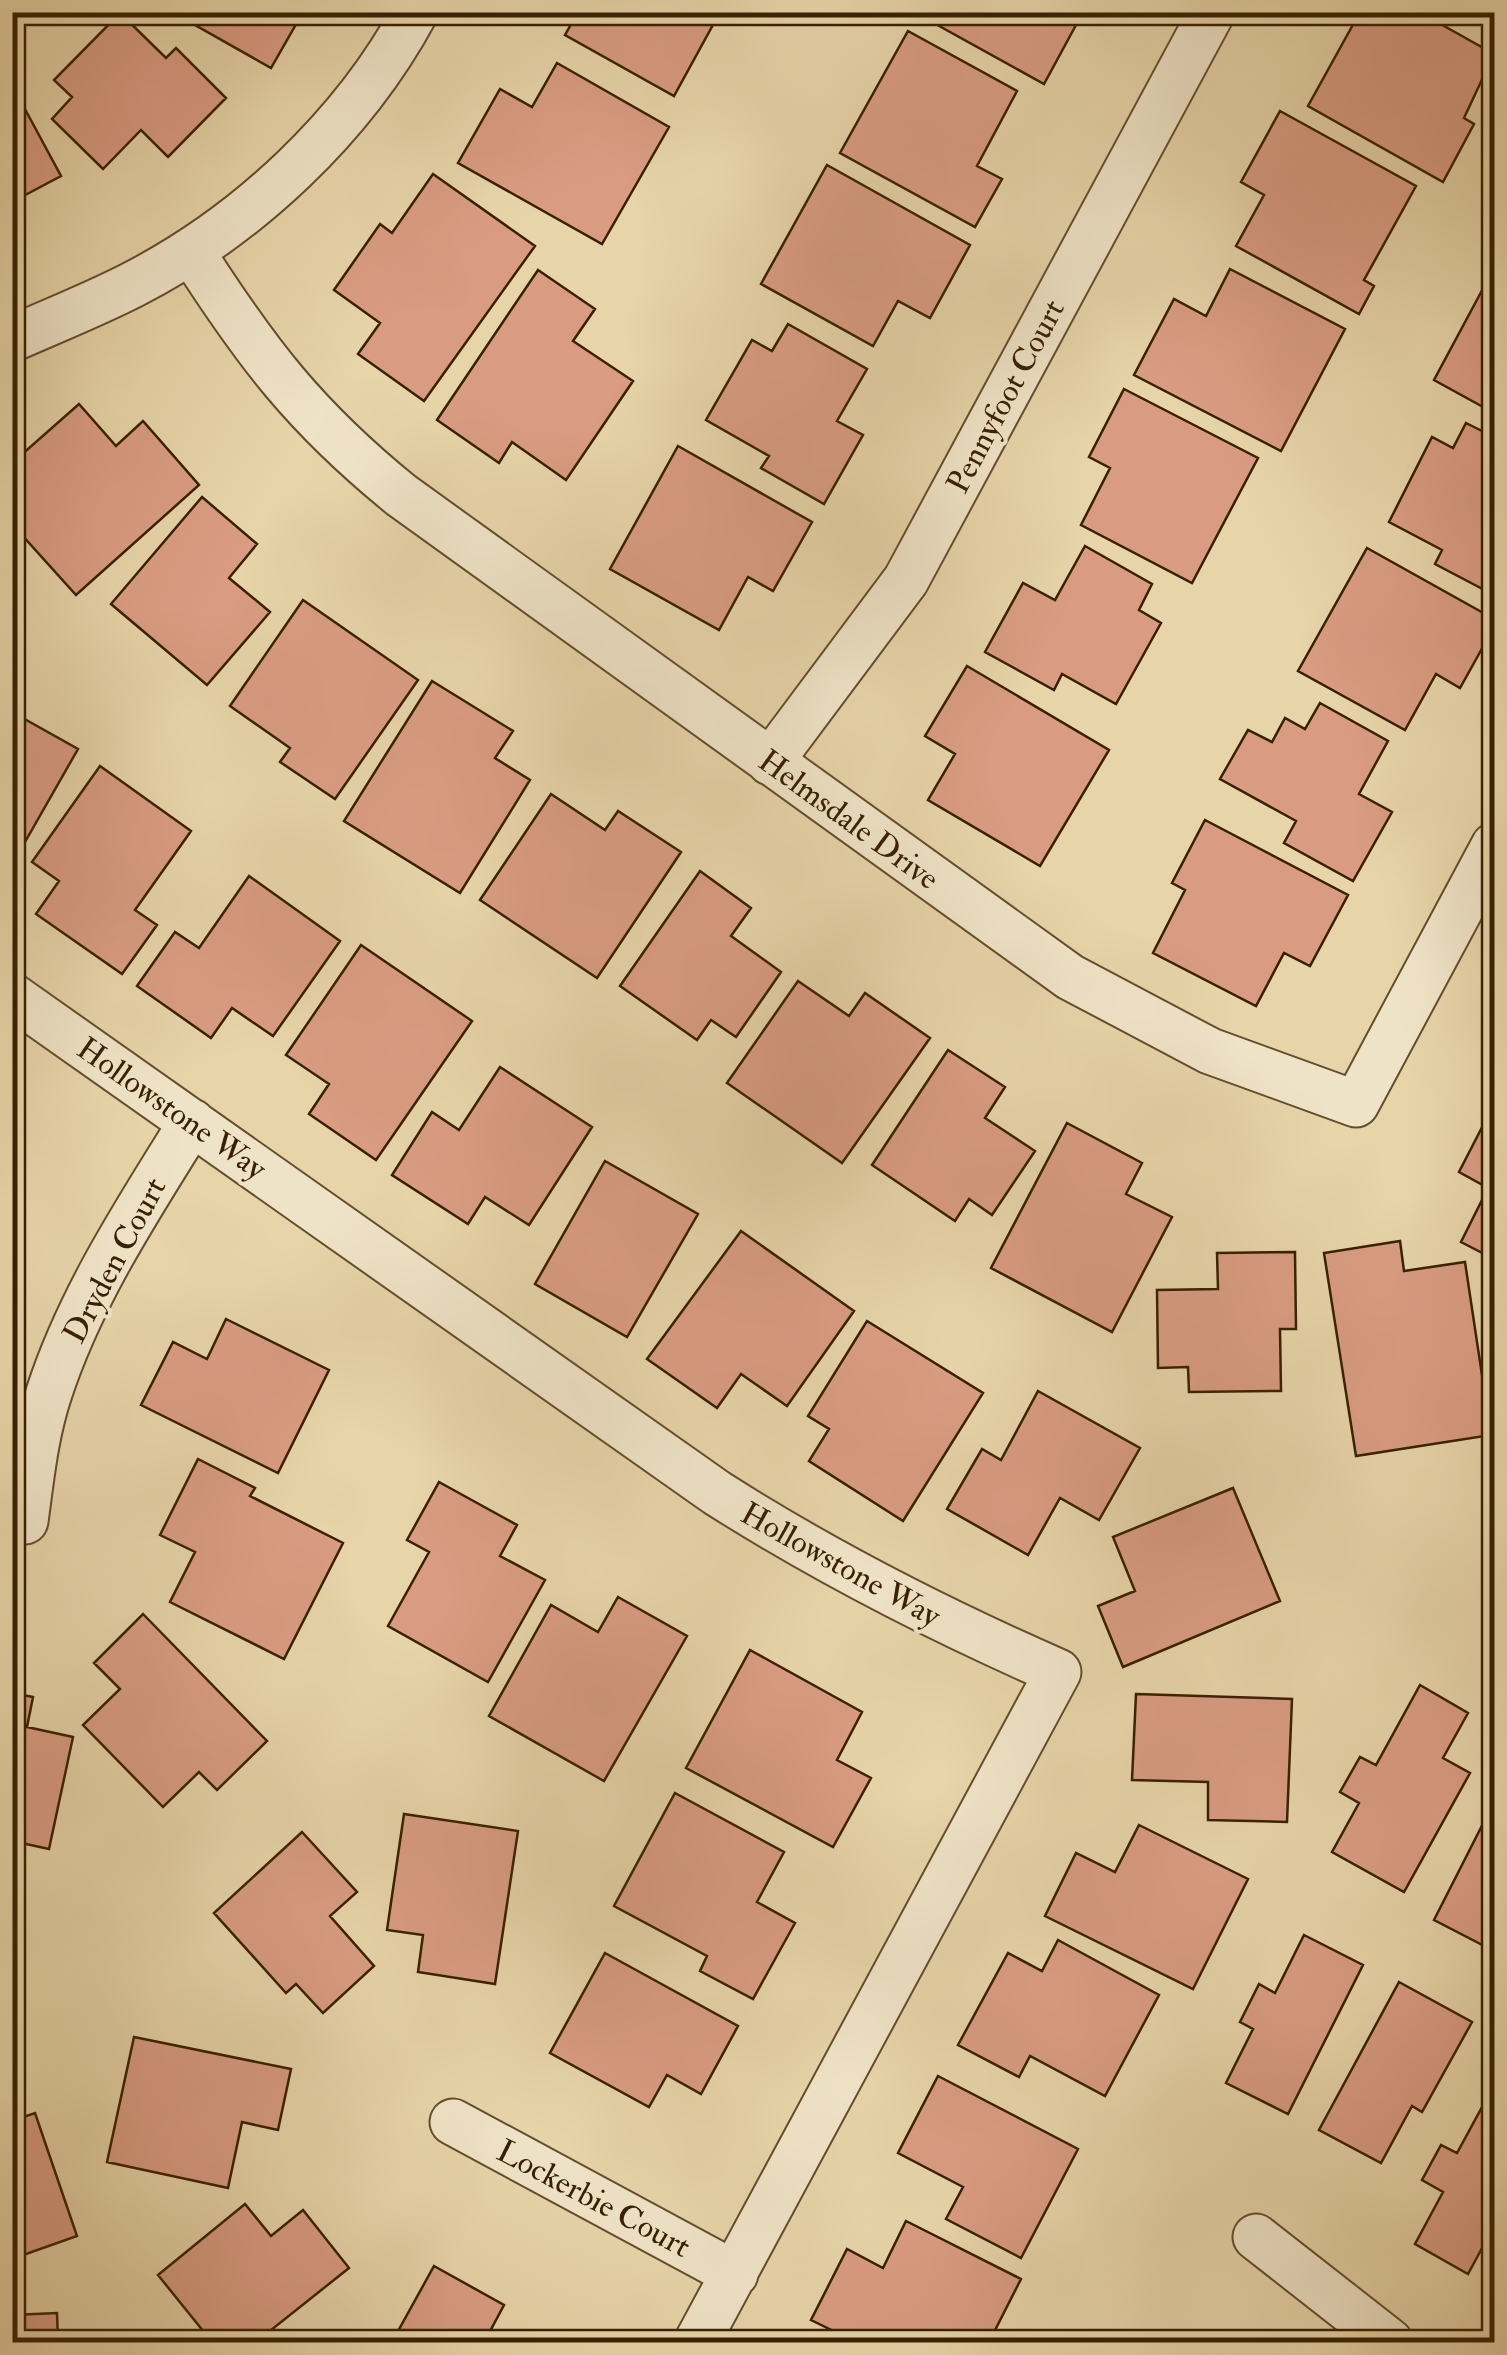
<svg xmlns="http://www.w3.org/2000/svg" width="1507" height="2355" viewBox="0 0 1507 2355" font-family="'IM FELL Double Pica',serif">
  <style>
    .building { fill: #d99c82; stroke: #382000; stroke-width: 2.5 }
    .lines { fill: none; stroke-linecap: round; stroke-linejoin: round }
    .minor-casing { stroke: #644d2a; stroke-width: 49 }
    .minor { stroke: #efe3c7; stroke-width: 45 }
    .labels { text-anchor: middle; stroke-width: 8; stroke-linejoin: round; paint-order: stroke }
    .street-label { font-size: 32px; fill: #382000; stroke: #efe3c7 }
  </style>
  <rect width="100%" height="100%" fill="#e7d4a9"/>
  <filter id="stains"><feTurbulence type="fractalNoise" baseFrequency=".002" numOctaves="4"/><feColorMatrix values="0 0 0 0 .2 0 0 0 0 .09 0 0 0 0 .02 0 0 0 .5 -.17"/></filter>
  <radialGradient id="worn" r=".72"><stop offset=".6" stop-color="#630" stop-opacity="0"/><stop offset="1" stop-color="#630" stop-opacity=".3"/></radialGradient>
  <path class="building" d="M 172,12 L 303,12 L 271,68 Z
    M 578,12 L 720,12 L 674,96 L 565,35 Z
    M 914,12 L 1083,12 L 1044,84 Z
    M 1360,12 L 1419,12 L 1494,54 L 1464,118 L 1474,124 L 1443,182 L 1308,106 Z
    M 120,13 L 166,58 L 176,48 L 226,98 L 168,157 L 141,130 L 103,169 L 52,119 L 72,97 L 54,80 Z
    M 908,31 L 1017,91 L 977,166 L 1002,179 L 975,227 L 840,153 Z
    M 557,63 L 669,127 L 602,244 L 458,163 L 500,89 L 532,107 Z
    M 12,85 L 61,176 L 12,202 Z
    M 1280,111 L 1416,186 L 1364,280 L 1374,286 L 1359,314 L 1236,246 L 1264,195 L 1241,182 Z
    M 827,165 L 970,245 L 930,318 L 898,301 L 873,346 L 761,284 Z
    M 433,174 L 535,246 L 424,401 L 358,354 L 380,323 L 334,290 L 380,224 L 392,233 Z
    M 1494,268 L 1494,413 L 1434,380 Z
    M 1230,269 L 1345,329 L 1281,451 L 1134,375 L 1174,299 L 1206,316 Z
    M 538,270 L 595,309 L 573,341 L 633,381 L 566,480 L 512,442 L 499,463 L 437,420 Z
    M 788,324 L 867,369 L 837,421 L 863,435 L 824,504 L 761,468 L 769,456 L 706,420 L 752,340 L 772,351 Z
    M 1124,389 L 1258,458 L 1192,583 L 1081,525 L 1110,468 L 1089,457 Z
    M 79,404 L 116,446 L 143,421 L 199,485 L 76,595 L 12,524 L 12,463 Z
    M 1466,423 L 1494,437 L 1494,595 L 1435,564 L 1442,550 L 1389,522 L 1432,437 L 1453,448 Z
    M 678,446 L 812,522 L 773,591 L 748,577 L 719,630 L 610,569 Z
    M 202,497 L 257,544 L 229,578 L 270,612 L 207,685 L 111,604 Z
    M 1085,546 L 1152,584 L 1139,610 L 1161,623 L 1116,704 L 1062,674 L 1054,690 L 985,652 L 1023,583 L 1055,600 Z
    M 1367,548 L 1494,619 L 1494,627 L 1460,688 L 1436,674 L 1405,730 L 1298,671 Z
    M 303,600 L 418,680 L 335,799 L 280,762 L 290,748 L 230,706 Z
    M 967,666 L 1109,750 L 1040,866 L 928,800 L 955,754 L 925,736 Z
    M 432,681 L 513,731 L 495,758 L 530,780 L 460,893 L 344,821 Z
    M 1320,703 L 1388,741 L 1359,794 L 1392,812 L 1353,881 L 1284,843 L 1296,821 L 1220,779 L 1248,730 L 1272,742 L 1285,718 L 1305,729 Z
    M 12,712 L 78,749 L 21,849 L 12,845 Z
    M 100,766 L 191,831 L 135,910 L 157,925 L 122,974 L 36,914 L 59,881 L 32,862 Z
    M 551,794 L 605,830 L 618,811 L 681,852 L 597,978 L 480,900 Z
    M 1205,820 L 1348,895 L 1310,966 L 1284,953 L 1256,1006 L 1153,953 L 1185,890 L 1172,883 Z
    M 700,871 L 751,908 L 731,936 L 781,972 L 736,1037 L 711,1020 L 697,1040 L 620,986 Z
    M 249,876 L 340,941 L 273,1036 L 232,1008 L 211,1038 L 137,986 L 175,932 L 199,948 Z
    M 361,945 L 472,1021 L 376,1160 L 309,1114 L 329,1084 L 286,1055 Z
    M 798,981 L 849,1016 L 865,993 L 930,1038 L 842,1163 L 727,1083 Z
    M 948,1050 L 1005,1087 L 985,1118 L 1035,1151 L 992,1215 L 969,1199 L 955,1221 L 872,1165 Z
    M 500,1067 L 592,1127 L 529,1225 L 485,1197 L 468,1224 L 392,1175 L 432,1112 L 459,1130 Z
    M 1494,1104 L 1494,1259 L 1461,1242 L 1488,1188 L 1459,1172 Z
    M 1067,1123 L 1142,1163 L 1126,1194 L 1172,1217 L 1112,1332 L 991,1268 Z
    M 605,1161 L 698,1214 L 627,1337 L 535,1284 Z
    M 741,1231 L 854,1311 L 787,1406 L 741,1374 L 717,1408 L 647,1359 Z
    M 1400,1241 L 1404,1271 L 1465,1262 L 1491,1435 L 1356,1456 L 1324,1253 Z
    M 1295,1252 L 1296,1329 L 1280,1329 L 1281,1391 L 1189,1392 L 1188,1367 L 1158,1368 L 1157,1290 L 1218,1289 L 1217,1253 Z
    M 226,1319 L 329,1370 L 278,1473 L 141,1405 L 173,1342 L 207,1359 Z
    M 867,1321 L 983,1393 L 903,1521 L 809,1461 L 829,1429 L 808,1416 Z
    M 1038,1391 L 1140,1448 L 1099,1520 L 1060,1498 L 1028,1555 L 947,1509 L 982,1449 L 1001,1460 Z
    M 198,1459 L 255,1488 L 250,1496 L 343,1543 L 284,1659 L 170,1602 L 195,1552 L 160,1535 Z
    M 439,1482 L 517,1525 L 500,1556 L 545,1580 L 488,1682 L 388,1626 L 429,1552 L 407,1540 Z
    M 1233,1488 L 1280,1601 L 1123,1667 L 1098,1606 L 1135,1591 L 1113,1537 Z
    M 618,1597 L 687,1636 L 604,1781 L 489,1716 L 551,1605 L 598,1632 Z
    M 143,1614 L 267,1741 L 217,1790 L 199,1772 L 163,1807 L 83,1725 L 120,1689 L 94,1663 Z
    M 750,1650 L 862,1712 L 837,1760 L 871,1778 L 833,1847 L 686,1768 Z
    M 1420,1685 L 1468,1713 L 1443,1758 L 1470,1773 L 1404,1892 L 1332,1852 L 1359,1803 L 1340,1792 L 1360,1757 L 1376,1765 Z
    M 12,1693 L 33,1697 L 27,1727 L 73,1737 L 49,1849 L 12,1841 Z
    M 1136,1694 L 1292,1699 L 1287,1822 L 1208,1820 L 1208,1782 L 1132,1780 Z
    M 675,1793 L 784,1852 L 757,1902 L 795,1923 L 753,1999 L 700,1971 L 707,1956 L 614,1906 Z
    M 1494,1802 L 1494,1951 L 1434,1920 Z
    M 404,1814 L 518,1831 L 495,1984 L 418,1972 L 423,1935 L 387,1930 Z
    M 1139,1825 L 1248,1879 L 1193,1989 L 1045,1916 L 1076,1853 L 1115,1872 Z
    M 302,1832 L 357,1892 L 330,1916 L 374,1966 L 323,2013 L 296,1984 L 286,1993 L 214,1913 Z
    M 1304,1935 L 1363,1965 L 1288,2114 L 1226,2083 L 1253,2029 L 1240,2022 L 1259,1984 L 1275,1993 Z
    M 1058,1940 L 1159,1995 L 1105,2096 L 1030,2056 L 1019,2077 L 958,2045 L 1008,1953 L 1042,1971 Z
    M 605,1953 L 738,2026 L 701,2094 L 667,2075 L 649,2107 L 550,2053 Z
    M 1399,1982 L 1472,2022 L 1422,2112 L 1412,2106 L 1381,2163 L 1319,2130 Z
    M 134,2037 L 291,2069 L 278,2130 L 242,2122 L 228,2188 L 107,2162 Z
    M 938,2076 L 1078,2149 L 1021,2258 L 946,2219 L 963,2187 L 898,2153 Z
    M 1494,2085 L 1494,2226 L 1468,2274 L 1415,2244 L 1443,2192 L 1422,2180 L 1441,2145 L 1457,2153 Z
    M 35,2113 L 77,2236 L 12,2259 L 12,2121 Z
    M 245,2204 L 271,2236 L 303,2210 L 349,2268 L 256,2342 L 212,2342 L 158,2275 Z
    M 906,2221 L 1021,2279 L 989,2342 L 856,2342 L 811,2320 L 847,2249 L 883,2268 Z
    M 434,2266 L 504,2305 L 487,2337 L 497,2342 L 392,2342 Z
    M 57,2313 L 58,2342 L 12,2342 L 12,2315 Z"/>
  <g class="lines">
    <defs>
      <path id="minor" d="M 191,251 C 257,354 305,417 401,495 L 1070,977 L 1210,1051 L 1356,1104 L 1494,846
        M 12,339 C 52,321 93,305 132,285 C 247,226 353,127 415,12
        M 770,762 L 906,580 L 1212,12
        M 12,996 L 717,1493 C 827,1563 939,1620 1058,1672 L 697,2342
        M 25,1521 C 31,1478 35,1435 49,1393 C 81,1295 138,1209 192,1122
        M 453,2122 L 735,2274
        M 1256,2237 L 1390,2342"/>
    </defs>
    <use href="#minor" class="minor-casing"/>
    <use href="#minor" class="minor"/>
  </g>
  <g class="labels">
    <g class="street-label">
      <text transform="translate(1005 396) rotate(-62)" y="11">Pennyfoot Court</text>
      <text transform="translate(849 819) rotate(36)" y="11">Helmsdale Drive</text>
      <text transform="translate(172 1108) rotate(35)" y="11">Hollowstone Way</text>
      <text transform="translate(114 1260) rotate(-62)" y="11">Dryden Court</text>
      <text transform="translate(841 1564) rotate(29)" y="11">Hollowstone Way</text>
      <text transform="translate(594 2198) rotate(28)" y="11">Lockerbie Court</text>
    </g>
  </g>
  <rect width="1507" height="2355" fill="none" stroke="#e7d4a9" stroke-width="50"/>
  <rect x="15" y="15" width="1477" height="2325" fill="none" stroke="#382000" stroke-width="5"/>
  <rect x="25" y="25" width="1457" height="2305" fill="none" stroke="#382000" stroke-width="2.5"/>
  <rect width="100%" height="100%" filter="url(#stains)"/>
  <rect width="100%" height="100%" fill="url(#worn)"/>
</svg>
